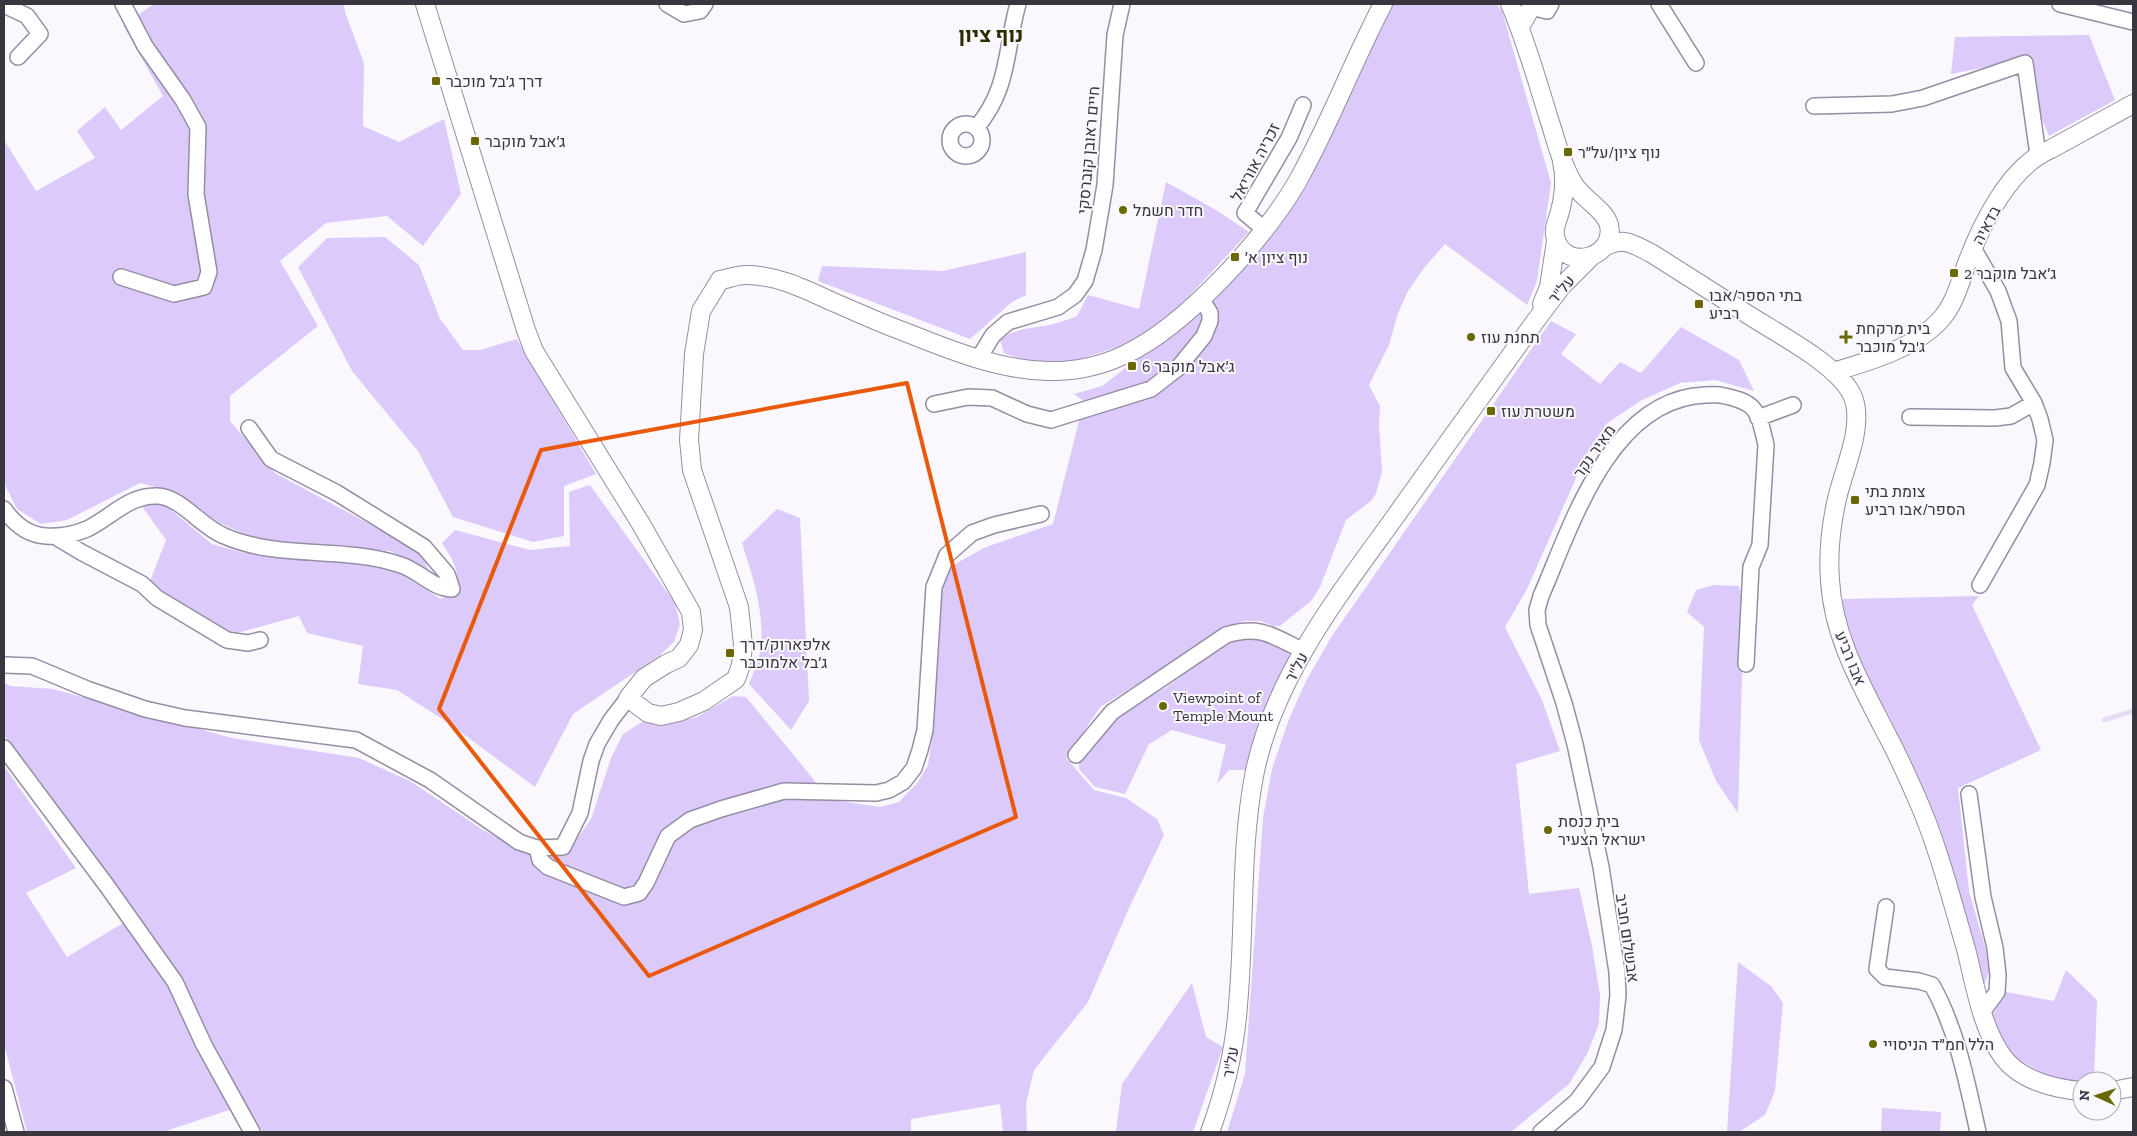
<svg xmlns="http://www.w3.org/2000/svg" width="2137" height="1136" viewBox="0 0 2137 1136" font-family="'Zilla Slab',Heebo,serif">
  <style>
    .green { fill: #dccafa }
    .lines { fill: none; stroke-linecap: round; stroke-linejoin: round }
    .stream { stroke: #e5dbf5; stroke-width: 4.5 }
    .minor-casing { stroke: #958da4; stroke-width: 18 }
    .tertiary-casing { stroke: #958da4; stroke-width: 20 }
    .minor { stroke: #fff; stroke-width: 15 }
    .tertiary { stroke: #fff; stroke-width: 18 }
    .marked { fill: none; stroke: #e8590c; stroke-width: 4; stroke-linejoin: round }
    .poi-dot { fill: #696801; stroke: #faf8fd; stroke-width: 2 }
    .labels { text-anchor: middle; stroke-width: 4; stroke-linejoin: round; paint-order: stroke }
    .poi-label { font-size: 16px; fill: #3a3640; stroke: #faf8fd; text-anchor: start }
    .street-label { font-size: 16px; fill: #3a3640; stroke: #faf8fd }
    .district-label { font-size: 21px; font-weight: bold; fill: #2c2c01; stroke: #faf8fd }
  </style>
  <rect width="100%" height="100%" fill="#faf8fd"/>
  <path class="green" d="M 154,4 L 344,4 L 345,12 L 364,63 L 363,126 L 399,142 L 444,119 L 461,194 L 423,246 L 387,216 L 326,223 L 280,261 L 318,326 L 230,396 L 230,421 L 275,473 L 386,533 L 422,556 L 429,571 L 390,551 L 260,540 L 219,523 L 171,491 L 140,483 L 67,520 L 41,524 L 17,509 L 4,483 L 4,140 L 36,191 L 95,158 L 77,131 L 105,107 L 121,130 L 163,96 L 123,25 Z
    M 1392,4 L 1496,4 L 1502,11 L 1551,183 L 1537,281 L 1527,305 L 1445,244 L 1424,268 L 1408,291 L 1398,313 L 1389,345 L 1369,385 L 1380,406 L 1379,425 L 1382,472 L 1376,493 L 1372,500 L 1346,520 L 1320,587 L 1312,600 L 1280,626 L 1273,626 L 1261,621 L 1244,621 L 1225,627 L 1194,649 L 1100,707 L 1066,758 L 1094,790 L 1126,798 L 1157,819 L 1164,835 L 1130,906 L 1088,1002 L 1034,1070 L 1026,1104 L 1027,1132 L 1003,1132 L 1000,1104 L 911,1119 L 911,1132 L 263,1132 L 244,1105 L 163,1132 L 27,1132 L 4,1044 L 4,766 L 76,868 L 26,893 L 67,957 L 133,917 L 4,735 L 4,682 L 10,686 L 53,689 L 232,738 L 359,758 L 410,781 L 483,830 L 528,854 L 565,856 L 591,819 L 611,758 L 623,734 L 645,720 L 662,725 L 697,717 L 733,696 L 746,697 L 814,780 L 826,799 L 880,807 L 899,802 L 918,782 L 928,765 L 934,725 L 941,590 L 953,565 L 986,547 L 1053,524 L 1084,401 L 1074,394 L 1102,386 L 1188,320 L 1247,257 L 1385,21 Z
    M 2089,35 L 2115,100 L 2049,136 L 2018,61 L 1951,74 L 1955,37 Z
    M 1166,182 L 1216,210 L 1249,232 L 1179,307 L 1136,341 L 1084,358 L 1053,365 L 1018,358 L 1004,353 L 1000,340 C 1013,328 1036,328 1054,324 C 1061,322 1069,319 1077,316 L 1088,295 L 1139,309 Z
    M 385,237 L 419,265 L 440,319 L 463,350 L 480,350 L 517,339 L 596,474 L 564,486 L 564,536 L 533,542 L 453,517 L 418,451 L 352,371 L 298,267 L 327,238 Z
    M 1026,252 L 1026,295 L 1012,302 L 970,339 L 818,281 L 822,266 L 943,271 Z
    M 1551,321 L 1576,334 L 1561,354 L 1600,384 L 1620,362 L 1641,373 L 1681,327 L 1739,360 L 1754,391 L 1715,380 L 1680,383 L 1640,401 L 1606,424 L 1584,460 L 1527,589 L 1505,627 L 1542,700 L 1560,751 L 1516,764 L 1529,894 L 1579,888 L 1592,946 L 1600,995 L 1599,1024 L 1587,1054 L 1569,1084 L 1511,1132 L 1227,1132 L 1245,1074 L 1263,818 L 1272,769 L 1289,719 L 1306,681 L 1332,636 Z
    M 590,485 L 675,603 L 680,624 L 674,642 L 659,656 L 573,714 L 535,787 L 447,722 L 397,690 L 358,684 L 363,646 L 307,633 L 299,616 L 241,632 L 206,630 L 145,594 L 166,540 L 141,505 L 165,505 L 212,544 L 244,553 L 359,564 L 397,572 L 441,599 L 455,592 C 461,570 453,561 442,543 L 455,530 L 530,550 L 570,546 L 569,492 Z
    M 777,509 L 800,518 L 809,701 L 791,730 L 749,684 C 752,675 757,667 759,658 C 767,618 754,581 742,543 Z
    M 1714,585 L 1739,586 L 1744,610 L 1738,813 L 1716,781 L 1699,740 L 1704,627 L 1687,612 L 1696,590 Z
    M 1979,596 L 1972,605 L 2041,750 L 1958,788 L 1969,891 L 1991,968 L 1984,985 L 1950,868 L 1853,654 L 1840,607 L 1843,599 Z
    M 1249,635 C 1263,638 1282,645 1291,657 L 1261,724 L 1246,770 L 1229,770 L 1217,784 L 1226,745 L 1172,730 L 1149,744 L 1125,794 L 1095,787 L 1079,769 L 1079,758 L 1121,714 L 1167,687 L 1227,642 Z
    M 1738,962 L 1772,987 L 1783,1003 L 1775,1091 L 1765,1115 L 1739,1132 L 1727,1132 Z
    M 2066,970 L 2097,1000 L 2094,1081 L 2082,1081 L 2082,1084 L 2058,1082 L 2009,1054 L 1992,1016 L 2006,992 L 2054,1001 Z
    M 1192,983 L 1206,1037 L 1223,1047 L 1193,1132 L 1116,1132 L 1122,1084 Z
    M 1882,1108 L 1941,1112 L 1940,1132 L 1881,1132 Z"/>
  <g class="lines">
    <path class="stream" d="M 2104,720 L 2133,711"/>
    <defs>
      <path id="minor" d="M 667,4 L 684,14 L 700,11 L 705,4
        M 1659,4 L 1696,63
        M 2060,4 L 2133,22
        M 4,5 L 27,16 L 40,34 L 18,57
        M 1531,7 L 1547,11 L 1551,4
        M 1814,106 L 1892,104 L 1923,98 L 2025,63 L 2038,155
        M950 140a16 16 0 1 1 32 0a16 16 0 1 1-32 0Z
        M 976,128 C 1010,88 1005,50 1018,4
        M 1264,229 L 1245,213 L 1289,138 L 1303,105
        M 1973,248 L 1998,291 L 2009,321 L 2013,368 L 2034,403 L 2040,419 L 2045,440 L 2042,463 L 2037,485 L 1980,585
        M 121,277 L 174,294 L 204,287 L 209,272 L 196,194 L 198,127 L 183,100 L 145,46 L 123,4
        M 979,358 L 993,335 L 1008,322 L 1058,307 L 1075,295 L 1085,281 L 1094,250 L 1105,185 L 1115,35 L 1122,4
        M 934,404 L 968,397 L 992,398 L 1027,414 L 1051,420 L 1151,389 L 1178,368 L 1204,336 L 1210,321 L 1210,313 L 1201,298
        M 1910,417 L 1995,418 L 2011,416 L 2034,403
        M 1758,418 L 1793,405
        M 4,509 C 15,525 28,535 46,536 C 61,537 73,535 87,529 C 110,518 130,494 158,496 C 180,497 201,526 222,535 C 279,561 343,545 401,565 C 419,571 432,588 452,589 L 447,574 L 424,547 L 337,493 L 271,459 L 249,428
        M 56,537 L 81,552 L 142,584 L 157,598 L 227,640 L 248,643 L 260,640
        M 4,665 L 32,666 L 87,689 L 145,709 L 185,718 L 356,740 L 430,780 L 519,842 L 537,848 L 563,847 L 580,813 L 591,761 L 597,744 L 611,720 L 628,698
        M 4,748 L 107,886 L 175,982 L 204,1045 L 252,1132
        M 1076,755 L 1112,712 L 1226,635 C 1261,624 1274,637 1304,651
        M 1969,794 L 1983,897 L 1995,948 L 1998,975 L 1997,992 L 1983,1011
        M 537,848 L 540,860 L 548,867 L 624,897 L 639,893 L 646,883 L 668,836 L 690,820 L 721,809 L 784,791 L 876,793 L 889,790 L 903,782 L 914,768 L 920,750 L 925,730 L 934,587 L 947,555 L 972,533 L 994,525 L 1041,514
        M 1886,907 L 1877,969 L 1885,977 L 1919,981 L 1932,985 C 1957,1030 1967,1082 1978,1132
        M 4,1088 L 16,1132
        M 1541,1132 L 1577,1101 L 1602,1067 L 1614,1030 L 1618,995 L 1617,972 L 1601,867 L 1575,744 L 1564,703 L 1538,625 L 1537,610 L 1541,596 C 1571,527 1607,409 1694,396 C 1703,395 1711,394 1720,395 C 1757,402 1758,410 1766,445 L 1760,545 L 1751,567 L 1746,664"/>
      <path id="tertiary" d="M 425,4 L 526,330 L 534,351 L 641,524 L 691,612 L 693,630 L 689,645 L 679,658 L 666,664 L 644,678 L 628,698 L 648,713 L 661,716 L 679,712 L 704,701 L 736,679 L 741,665 L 743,645 L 739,607 L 692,470 L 689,440 L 694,354 L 701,311 L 720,280 C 728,279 737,275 746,275 C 777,275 805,289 833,302 C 857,312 880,323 905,332 C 950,350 999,370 1048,371 C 1073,372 1101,366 1124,355 C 1185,327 1271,233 1302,173 C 1332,118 1354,59 1383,4
        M 1510,4 C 1526,41 1537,80 1549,119 C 1556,140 1561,163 1573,183 C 1582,199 1605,209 1609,225 C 1616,257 1567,272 1556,240 C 1553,230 1556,224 1559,215 C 1564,199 1566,178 1562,162
        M 1520,27 L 1533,4
        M 1606,246 C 1626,237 1632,244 1651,253 C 1683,273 1715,294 1747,314 C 1776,333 1840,365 1853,397 C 1865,428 1842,472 1836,503 C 1831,527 1828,555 1830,580 C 1833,637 1862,686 1887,735 C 1898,755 1907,776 1916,796 C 1938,845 1951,898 1966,949 C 1975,984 1981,1027 2003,1057 C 2020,1080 2054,1089 2082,1091
        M 1542,304 L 1549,287 L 1556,241
        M 1833,372 C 1870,361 1916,348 1942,318 C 1955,303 1960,282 1967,263 C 1982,223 2010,166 2051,149 L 2133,104
        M 2112,1091 L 2133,1087
        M 1210,1132 C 1225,1091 1235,1049 1238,1005 C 1245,929 1240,851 1254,776 C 1273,678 1338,596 1395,517 C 1441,452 1487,388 1534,323 L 1561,287 L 1591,257"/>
    </defs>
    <use href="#minor" class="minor-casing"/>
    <use href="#tertiary" class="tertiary-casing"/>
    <use href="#minor" class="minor"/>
    <use href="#tertiary" class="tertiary"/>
  </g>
  <path class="marked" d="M 907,383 L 1016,817 L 649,976 L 439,709 L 541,450 Z"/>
  <g class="poi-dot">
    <rect x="431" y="76" width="10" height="10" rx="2.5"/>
    <rect x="470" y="136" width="10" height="10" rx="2.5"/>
    <rect x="1563" y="147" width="10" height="10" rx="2.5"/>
    <circle cx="1123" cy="210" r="5"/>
    <rect x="1230" y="252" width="10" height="10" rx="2.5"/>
    <rect x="1949" y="268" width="10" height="10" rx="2.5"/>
    <rect x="1694" y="299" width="10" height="10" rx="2.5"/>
    <circle cx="1471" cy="337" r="5"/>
    <path d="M1843.5 329.5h5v5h5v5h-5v5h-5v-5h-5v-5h5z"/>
    <rect x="1127" y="361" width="10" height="10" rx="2.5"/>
    <rect x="1486" y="406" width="10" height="10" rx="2.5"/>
    <rect x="1850" y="495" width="10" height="10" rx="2.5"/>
    <rect x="725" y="648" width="10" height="10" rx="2.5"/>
    <circle cx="1163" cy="706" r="5"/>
    <circle cx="1548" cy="830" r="5"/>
    <circle cx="1873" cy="1044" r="5"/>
  </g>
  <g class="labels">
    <g class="poi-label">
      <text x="446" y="87">דרך ג׳בל מוכבר</text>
      <text x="485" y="147">ג׳אבל מוקבר</text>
      <text x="1578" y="158">נוף ציון/על״ר</text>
      <text x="1133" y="216">חדר חשמל</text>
      <text x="1245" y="263">נוף ציון א׳</text>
      <text x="1964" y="279">ג׳אבל מוקבר 2</text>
      <text x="1709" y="301">בתי הספר/אבו<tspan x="1709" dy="18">רביע</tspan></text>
      <text x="1856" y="334">בית מרקחת<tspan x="1856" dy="18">ג'בל מוכבר</tspan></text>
      <text x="1481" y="343">תחנת עוז</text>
      <text x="1142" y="372">ג׳אבל מוקבר 6</text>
      <text x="1501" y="417">משטרת עוז</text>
      <text x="1865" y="497">צומת בתי<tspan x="1865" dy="18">הספר/אבו רביע</tspan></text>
      <text x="740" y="650">אלפארוק/דרך<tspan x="740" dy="18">ג׳בל אלמוכבר</tspan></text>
      <text x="1173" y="703">Viewpoint of<tspan x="1173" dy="18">Temple Mount</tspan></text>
      <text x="1558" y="827">בית כנסת<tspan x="1558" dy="18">ישראל הצעיר</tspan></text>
      <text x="1883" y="1050">הלל חמ״ד הניסויי</text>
    </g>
    <g class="street-label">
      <text transform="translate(1088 150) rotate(-85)" y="6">חיים ראובן קוברסקי</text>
      <text transform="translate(1255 162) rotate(-62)" y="6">זכריה אוריאל</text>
      <text transform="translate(1986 225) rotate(-62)" y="6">בדאיה</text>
      <text transform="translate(1561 289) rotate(-50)" y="6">על"ר</text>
      <text transform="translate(1594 451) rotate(-55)" y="6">מאיר נקר</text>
      <text transform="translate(1851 658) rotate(68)" y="6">אבו רביע</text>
      <text transform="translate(1296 667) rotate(-62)" y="6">על"ר</text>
      <text transform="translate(1628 938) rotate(82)" y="6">אבשלום חביב</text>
      <text transform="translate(1230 1062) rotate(-79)" y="6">על"ר</text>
    </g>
    <g class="district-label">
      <text x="991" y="42">נוף ציון</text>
    </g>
  </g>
  <rect width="2137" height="1136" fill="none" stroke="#3a3640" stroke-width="10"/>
  <g transform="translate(2097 1096) rotate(273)"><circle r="24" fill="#faf8fd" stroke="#adaab1"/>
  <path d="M0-4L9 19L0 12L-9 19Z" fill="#696801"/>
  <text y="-8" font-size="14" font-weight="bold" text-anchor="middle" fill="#3a3640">N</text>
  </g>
</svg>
